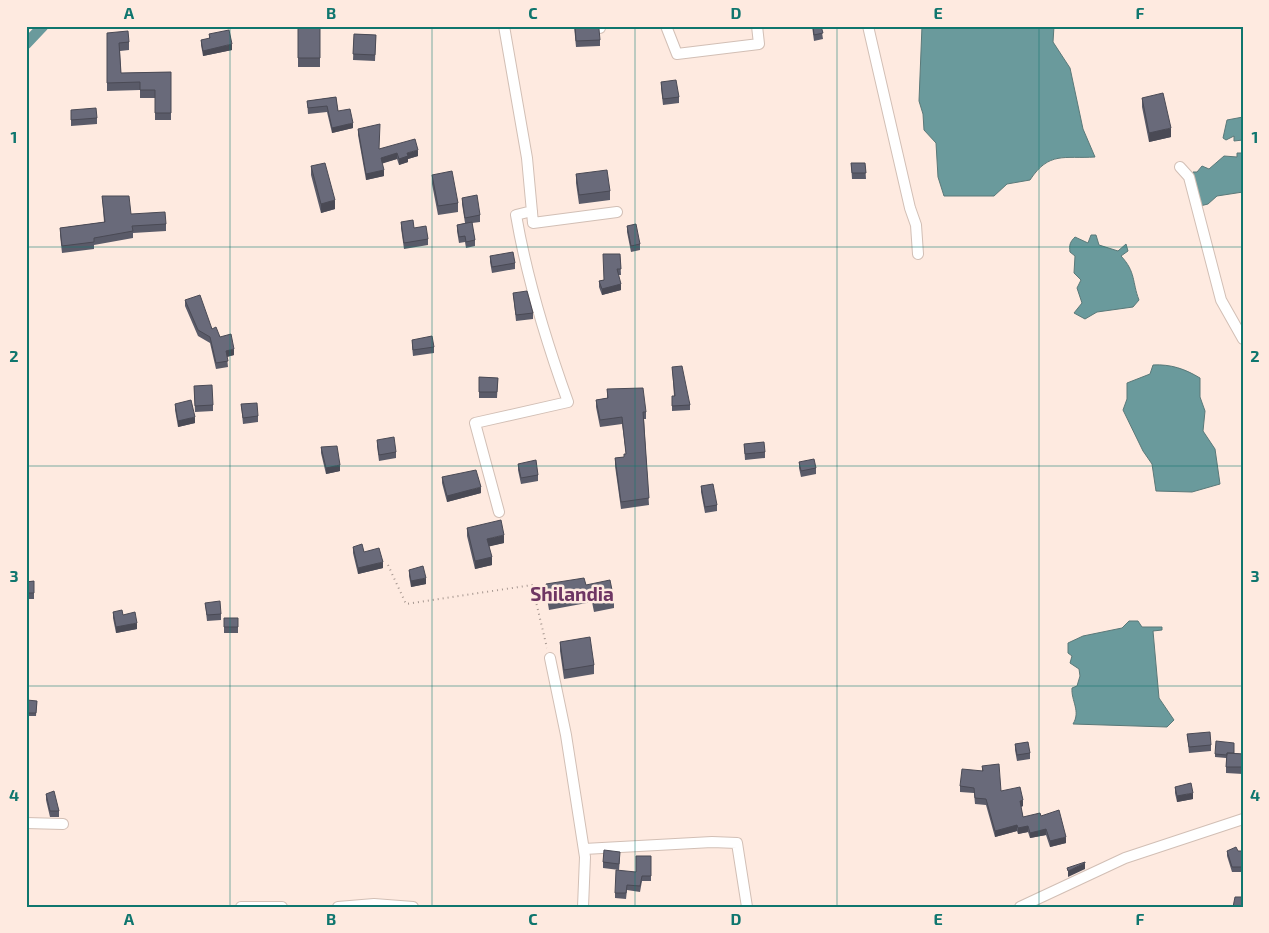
<svg xmlns="http://www.w3.org/2000/svg" width="1269" height="933" viewBox="0 0 1269 933" font-family="'Exo 2',sans-serif">
  <style>
    .water { fill: #6a9a9c; stroke: #5a7979 }
    .lines { fill: none; stroke-linecap: round; stroke-linejoin: round }
    .canal { stroke: #6a9a9c; stroke-width: 11 }
    .street-casing { stroke: #d2bfb5; stroke-width: 12 }
    .path { stroke: #a69790; stroke-width: 2; stroke-dasharray: 1 4; stroke-linecap: butt }
    .street { stroke: #fff; stroke-width: 10 }
    .wall { fill: #5a5b69 }
    .shaded-wall { fill: #4a4a55 }
    .building { fill: #696a7a; stroke: #4a4a55 }
    .grid { fill: none; stroke: #0f766e; stroke-width: 1; stroke-opacity: 0.55 }
    .labels { text-anchor: middle; stroke-width: 5; stroke-linejoin: round; paint-order: stroke }
    .quarter-label { font-size: 19px; font-weight: bold; fill: #6e3663; stroke: #feeae0 }
    .neatline { fill: none; stroke: #0f766e; stroke-width: 2 }
    .grid-label { font-size: 16px; text-anchor: middle; font-weight: bold; fill: #0f766e }
  </style>
  <rect width="100%" height="100%" fill="#feeae0"/>
  <path class="water" d="M 922,26 L 1054,26 L 1053,42 L 1070,68 L 1083,129 L 1095,157 C 1064,159 1049,151 1030,180 L 1007,184 L 994,196 L 944,196 L 938,177 L 936,143 L 924,130 L 923,114 L 919,101 Z
    M 1243,117 L 1243,140 L 1234,141 L 1234,136 L 1226,140 L 1223,138 L 1227,120 Z
    M 1237,153 L 1243,153 L 1243,192 L 1217,196 L 1208,204 L 1200,206 L 1193,172 L 1197,172 L 1202,166 L 1209,169 L 1224,156 L 1237,157 Z
    M 1091,235 L 1096,235 L 1099,245 L 1118,251 L 1126,244 L 1128,251 L 1121,256 C 1136,272 1132,282 1139,300 L 1133,307 L 1097,312 L 1085,319 L 1074,313 L 1082,303 L 1077,288 L 1081,280 L 1074,273 L 1075,256 L 1070,252 C 1069,245 1070,242 1075,237 L 1088,243 Z
    M 1153,365 C 1171,364 1185,369 1200,378 L 1200,397 L 1205,411 L 1203,431 L 1215,449 L 1220,484 L 1192,492 L 1156,491 L 1152,464 L 1143,451 L 1123,410 L 1127,399 L 1127,383 L 1150,374 Z
    M 1129,621 L 1138,621 L 1142,627 L 1162,627 L 1162,630 L 1153,631 L 1159,698 L 1174,720 L 1167,727 L 1073,724 C 1081,711 1071,701 1072,688 L 1077,686 L 1080,676 L 1079,669 L 1070,663 L 1072,656 L 1068,653 L 1068,643 L 1083,636 L 1122,628 Z"/>
  <g class="lines">
    <path class="canal" d="M 26,44 L 43,26"/>
    <defs>
      <path id="street" d="M 504,26 L 527,158 L 533,223 L 617,212
        M 598,26 L 600,28
        M 666,26 L 677,54 L 759,44 L 757,26
        M 868,26 L 910,208 L 916,225 L 918,254
        M 1180,167 L 1189,177 L 1221,300 L 1243,339
        M 499,512 L 475,423 L 568,402 C 546,341 527,279 516,215 L 532,211
        M 550,658 L 566,735 L 585,857 L 583,907
        M 26,823 L 63,824
        M 584,849 L 712,842 L 737,843 L 747,907
        M 241,907 L 282,907
        M 338,907 L 374,904 L 413,907
        M 1020,907 L 1125,858 L 1243,819"/>
    </defs>
    <use href="#street" class="street-casing"/>
    <path class="path" d="M 388,565 L 406,604 L 532,585 L 547,648"/>
    <use href="#street" class="street"/>
  </g>
  <path class="wall" d="M 298,26 L 320,26 L 320,67 L 298,67 Z
    M 574,26 L 600,40 L 600,46 L 576,47 Z
    M 812,26 L 821,26 L 823,39 L 814,41 Z
    M 107,33 L 129,42 L 129,50 L 120,51 L 121,73 L 171,72 L 171,120 L 155,120 L 155,98 L 140,98 L 140,90 L 107,91 Z
    M 209,34 L 232,50 L 203,56 L 201,45 L 201,40 L 209,39 Z
    M 354,34 L 376,35 L 375,61 L 353,60 Z
    M 661,82 L 679,97 L 679,103 L 663,105 L 661,88 Z
    M 336,97 L 338,111 L 353,128 L 332,133 L 327,112 L 308,114 L 307,101 Z
    M 1142,98 L 1171,137 L 1149,142 L 1142,107 Z
    M 71,110 L 97,118 L 97,124 L 71,126 Z
    M 358,129 L 379,149 L 418,156 L 408,159 L 408,162 L 399,165 L 397,159 L 382,163 L 384,176 L 366,180 L 358,135 Z
    M 851,163 L 865,163 L 866,179 L 852,179 Z
    M 311,166 L 335,209 L 321,213 L 311,175 Z
    M 576,174 L 610,191 L 610,200 L 579,204 L 576,183 Z
    M 432,175 L 458,203 L 458,212 L 438,215 L 432,184 Z
    M 102,196 L 131,214 L 166,224 L 166,231 L 133,233 L 133,238 L 94,245 L 94,249 L 62,253 L 60,235 L 60,228 L 104,222 Z
    M 462,198 L 480,215 L 480,222 L 472,223 L 475,240 L 475,246 L 466,248 L 465,242 L 459,243 L 457,231 L 457,225 L 465,223 L 462,204 Z
    M 401,222 L 414,228 L 428,239 L 428,245 L 404,249 L 401,228 Z
    M 627,226 L 640,244 L 640,250 L 631,252 L 627,232 Z
    M 620,254 L 621,275 L 618,275 L 621,290 L 602,295 L 599,287 L 599,281 L 604,280 Z
    M 490,256 L 515,263 L 515,269 L 492,273 L 490,262 Z
    M 513,293 L 533,313 L 533,319 L 516,321 Z
    M 185,300 L 220,337 L 234,355 L 227,357 L 228,367 L 216,369 L 210,343 L 198,336 L 185,306 Z
    M 412,340 L 434,347 L 434,353 L 413,356 L 412,346 Z
    M 672,367 L 690,405 L 690,410 L 672,411 L 672,396 L 674,396 Z
    M 479,377 L 498,378 L 497,398 L 479,398 Z
    M 194,386 L 213,405 L 213,411 L 195,412 Z
    M 607,389 L 646,412 L 646,419 L 644,419 L 649,505 L 621,509 L 615,466 L 615,458 L 624,457 L 626,454 L 622,424 L 600,427 L 596,407 L 596,400 L 607,398 Z
    M 175,404 L 195,423 L 178,427 L 175,410 Z
    M 241,404 L 258,416 L 258,422 L 243,424 Z
    M 377,440 L 396,452 L 396,458 L 379,461 L 377,446 Z
    M 744,444 L 765,452 L 765,458 L 745,460 Z
    M 321,447 L 340,471 L 326,474 L 321,453 Z
    M 799,462 L 816,468 L 816,474 L 801,477 L 799,468 Z
    M 518,464 L 538,475 L 538,481 L 521,484 L 518,470 Z
    M 442,477 L 481,493 L 447,502 L 442,483 Z
    M 701,486 L 717,505 L 717,511 L 705,513 L 701,492 Z
    M 467,528 L 504,543 L 489,546 L 492,565 L 475,569 L 467,536 Z
    M 353,547 L 364,552 L 383,568 L 358,574 L 353,553 Z
    M 409,570 L 426,584 L 411,587 L 409,576 Z
    M 34,581 L 34,599 L 26,599 L 26,582 Z
    M 546,584 L 586,585 L 614,600 L 614,608 L 594,612 L 592,602 L 549,610 L 546,592 Z
    M 205,603 L 221,614 L 221,620 L 207,621 Z
    M 113,612 L 123,615 L 137,629 L 116,633 L 113,618 Z
    M 224,618 L 238,618 L 238,633 L 224,633 Z
    M 560,642 L 594,665 L 594,674 L 564,679 L 560,651 Z
    M 37,701 L 36,716 L 26,716 L 26,708 Z
    M 1187,734 L 1211,745 L 1211,751 L 1189,753 Z
    M 1015,744 L 1030,753 L 1030,759 L 1017,761 L 1015,750 Z
    M 1234,753 L 1243,754 L 1243,774 L 1226,773 L 1226,758 L 1215,757 L 1215,754 Z
    M 982,766 L 1001,791 L 1023,806 L 1021,807 L 1023,817 L 1041,816 L 1066,843 L 1050,847 L 1046,835 L 1030,838 L 1028,832 L 1018,834 L 1017,831 L 995,837 L 986,805 L 975,804 L 974,793 L 960,792 L 960,786 L 982,771 Z
    M 1175,787 L 1193,799 L 1177,802 L 1175,793 Z
    M 46,794 L 59,811 L 59,817 L 50,817 L 46,800 Z
    M 1227,851 L 1243,851 L 1243,872 L 1232,872 L 1227,856 Z
    M 651,856 L 651,881 L 642,881 L 640,892 L 627,890 L 626,899 L 615,898 L 615,893 Z
    M 620,858 L 619,870 L 603,868 L 603,862 Z"/>
  <path class="shaded-wall" d="M 232,44 L 232,50 L 203,56 L 203,51 Z
    M 353,123 L 353,128 L 332,133 L 332,128 Z
    M 1171,128 L 1171,137 L 1149,142 L 1149,133 Z
    M 418,150 L 418,156 L 408,159 L 408,162 L 399,165 L 399,159 L 407,153 Z
    M 397,153 L 397,159 L 381,164 L 381,158 Z
    M 384,170 L 384,176 L 366,180 L 366,174 Z
    M 335,200 L 335,209 L 321,213 L 321,204 Z
    M 621,284 L 621,290 L 602,295 L 602,289 Z
    M 234,349 L 234,355 L 226,357 L 226,351 Z
    M 195,417 L 195,423 L 178,427 L 178,421 Z
    M 340,465 L 340,471 L 326,474 L 326,468 Z
    M 481,487 L 481,493 L 447,502 L 447,496 Z
    M 504,535 L 504,543 L 487,547 L 487,539 Z
    M 492,557 L 492,565 L 475,569 L 475,561 Z
    M 383,562 L 383,568 L 358,574 L 358,568 Z
    M 426,578 L 426,584 L 411,587 L 411,581 Z
    M 137,623 L 137,629 L 116,633 L 116,627 Z
    M 1193,793 L 1193,799 L 1177,802 L 1177,796 Z
    M 1023,800 L 1023,806 L 1020,807 L 1020,801 Z
    M 1017,825 L 1017,831 L 995,837 L 995,831 Z
    M 1028,826 L 1028,832 L 1018,834 L 1018,828 Z
    M 1046,829 L 1046,835 L 1030,838 L 1030,833 Z
    M 1066,837 L 1066,843 L 1050,847 L 1050,841 Z
    M 1085,863 L 1085,869 L 1068,877 L 1068,871 Z"/>
  <path class="building" d="M 298,26 L 320,26 L 320,58 L 298,58 Z
    M 575,26 L 596,26 L 599,29 L 600,40 L 576,41 Z
    M 813,26 L 821,26 L 823,33 L 814,35 Z
    M 229,30 L 232,44 L 203,51 L 201,40 L 210,38 L 209,34 Z
    M 128,31 L 129,42 L 119,43 L 121,73 L 171,72 L 171,113 L 155,113 L 155,90 L 140,90 L 140,82 L 107,83 L 107,33 Z
    M 354,34 L 376,35 L 375,55 L 353,54 Z
    M 676,80 L 679,97 L 663,99 L 661,82 Z
    M 1163,93 L 1171,128 L 1149,133 L 1142,98 Z
    M 336,97 L 338,111 L 350,109 L 353,123 L 332,128 L 327,106 L 308,108 L 307,101 Z
    M 96,108 L 97,118 L 71,120 L 71,110 Z
    M 380,124 L 379,149 L 415,139 L 418,150 L 407,153 L 408,156 L 399,159 L 397,153 L 381,158 L 384,170 L 366,174 L 358,129 Z
    M 325,163 L 335,200 L 321,204 L 311,166 Z
    M 851,163 L 865,163 L 866,173 L 852,173 Z
    M 607,170 L 610,191 L 579,195 L 576,174 Z
    M 452,171 L 458,203 L 438,206 L 432,175 Z
    M 477,195 L 480,215 L 465,218 L 462,198 Z
    M 102,196 L 129,196 L 131,214 L 165,212 L 166,224 L 132,226 L 133,231 L 94,238 L 94,242 L 62,246 L 60,228 L 105,222 Z
    M 413,220 L 414,228 L 426,226 L 428,239 L 404,243 L 401,222 Z
    M 472,222 L 475,240 L 466,242 L 465,236 L 459,237 L 457,225 Z
    M 636,224 L 640,244 L 631,246 L 627,226 Z
    M 513,252 L 515,263 L 492,267 L 490,256 Z
    M 603,254 L 620,254 L 621,269 L 617,269 L 621,284 L 602,289 L 599,281 L 604,280 Z
    M 527,291 L 533,313 L 516,315 L 513,293 Z
    M 200,295 L 212,329 L 216,327 L 220,337 L 231,334 L 234,349 L 226,351 L 228,361 L 216,363 L 210,337 L 198,330 L 185,300 Z
    M 432,336 L 434,347 L 413,350 L 412,340 Z
    M 682,366 L 690,405 L 672,406 L 672,396 L 675,396 L 672,367 Z
    M 479,377 L 498,378 L 497,392 L 479,392 Z
    M 212,385 L 213,405 L 195,406 L 194,386 Z
    M 643,388 L 646,412 L 643,412 L 649,498 L 621,502 L 615,458 L 624,457 L 624,454 L 626,454 L 622,417 L 600,420 L 596,400 L 608,398 L 607,389 Z
    M 191,400 L 195,417 L 178,421 L 175,404 Z
    M 257,403 L 258,416 L 243,418 L 241,404 Z
    M 394,437 L 396,452 L 379,455 L 377,440 Z
    M 764,442 L 765,452 L 745,454 L 744,444 Z
    M 337,446 L 340,465 L 326,468 L 321,447 Z
    M 814,459 L 816,468 L 801,471 L 799,462 Z
    M 536,460 L 538,475 L 521,478 L 518,464 Z
    M 476,470 L 481,487 L 447,496 L 442,477 Z
    M 713,484 L 717,505 L 705,507 L 701,486 Z
    M 501,520 L 504,535 L 487,539 L 492,557 L 475,561 L 467,528 Z
    M 362,544 L 364,552 L 379,548 L 383,562 L 358,568 L 353,547 Z
    M 423,566 L 426,578 L 411,581 L 409,570 Z
    M 584,578 L 586,585 L 610,580 L 614,600 L 594,604 L 592,594 L 549,602 L 546,584 Z
    M 34,581 L 34,593 L 26,593 L 26,582 Z
    M 220,601 L 221,614 L 207,615 L 205,603 Z
    M 122,610 L 123,615 L 135,612 L 137,623 L 116,627 L 113,612 Z
    M 224,618 L 238,618 L 238,627 L 224,627 Z
    M 590,637 L 594,665 L 564,670 L 560,642 Z
    M 27,700 L 37,701 L 36,713 L 26,713 Z
    M 1210,732 L 1211,745 L 1189,747 L 1187,734 Z
    M 1216,741 L 1234,743 L 1234,753 L 1227,753 L 1227,755 L 1215,754 Z
    M 1028,742 L 1030,753 L 1017,755 L 1015,744 Z
    M 1227,753 L 1243,754 L 1243,767 L 1226,767 Z
    M 999,764 L 1001,791 L 1020,787 L 1023,800 L 1020,801 L 1023,817 L 1040,813 L 1041,816 L 1059,810 L 1066,837 L 1050,841 L 1046,829 L 1030,833 L 1028,826 L 1018,828 L 1017,825 L 995,831 L 986,799 L 975,798 L 974,788 L 960,786 L 962,769 L 983,771 L 982,766 Z
    M 1191,783 L 1193,793 L 1177,796 L 1175,787 Z
    M 54,791 L 59,811 L 50,811 L 46,794 Z
    M 1236,847 L 1238,851 L 1243,851 L 1243,867 L 1232,867 L 1227,851 Z
    M 604,850 L 620,852 L 619,864 L 603,862 Z
    M 636,856 L 651,856 L 651,876 L 642,876 L 640,886 L 627,885 L 626,893 L 615,893 L 616,870 L 636,872 Z
    M 1085,862 L 1085,863 L 1068,871 L 1067,868 Z
    M 1235,897 L 1243,897 L 1243,907 L 1233,907 Z"/>
  <path class="grid" d="M 230,26 L 230,907M 432,26 L 432,907M 635,26 L 635,907M 837,26 L 837,907M 1039,26 L 1039,907M 26,247 L 1243,247M 26,466 L 1243,466M 26,686 L 1243,686"/>
  <g class="labels">
    <g class="quarter-label">
      <text x="572" y="601">Shilandia</text>
    </g>
  </g>
  <rect width="1269" height="933" fill="none" stroke="#feeae0" stroke-width="55"/>
  <rect x="28" y="28" width="1214" height="878" class="neatline"/>
  <g class="grid-label">
    <text x="129" y="19">A</text>
    <text x="331" y="19">B</text>
    <text x="533" y="19">C</text>
    <text x="736" y="19">D</text>
    <text x="938" y="19">E</text>
    <text x="1140" y="19">F</text>
    <text x="14" y="143">1</text>
    <text x="1255" y="143">1</text>
    <text x="14" y="362">2</text>
    <text x="1255" y="362">2</text>
    <text x="14" y="582">3</text>
    <text x="1255" y="582">3</text>
    <text x="14" y="801">4</text>
    <text x="1255" y="801">4</text>
    <text x="129" y="925">A</text>
    <text x="331" y="925">B</text>
    <text x="533" y="925">C</text>
    <text x="736" y="925">D</text>
    <text x="938" y="925">E</text>
    <text x="1140" y="925">F</text>
  </g>
</svg>
